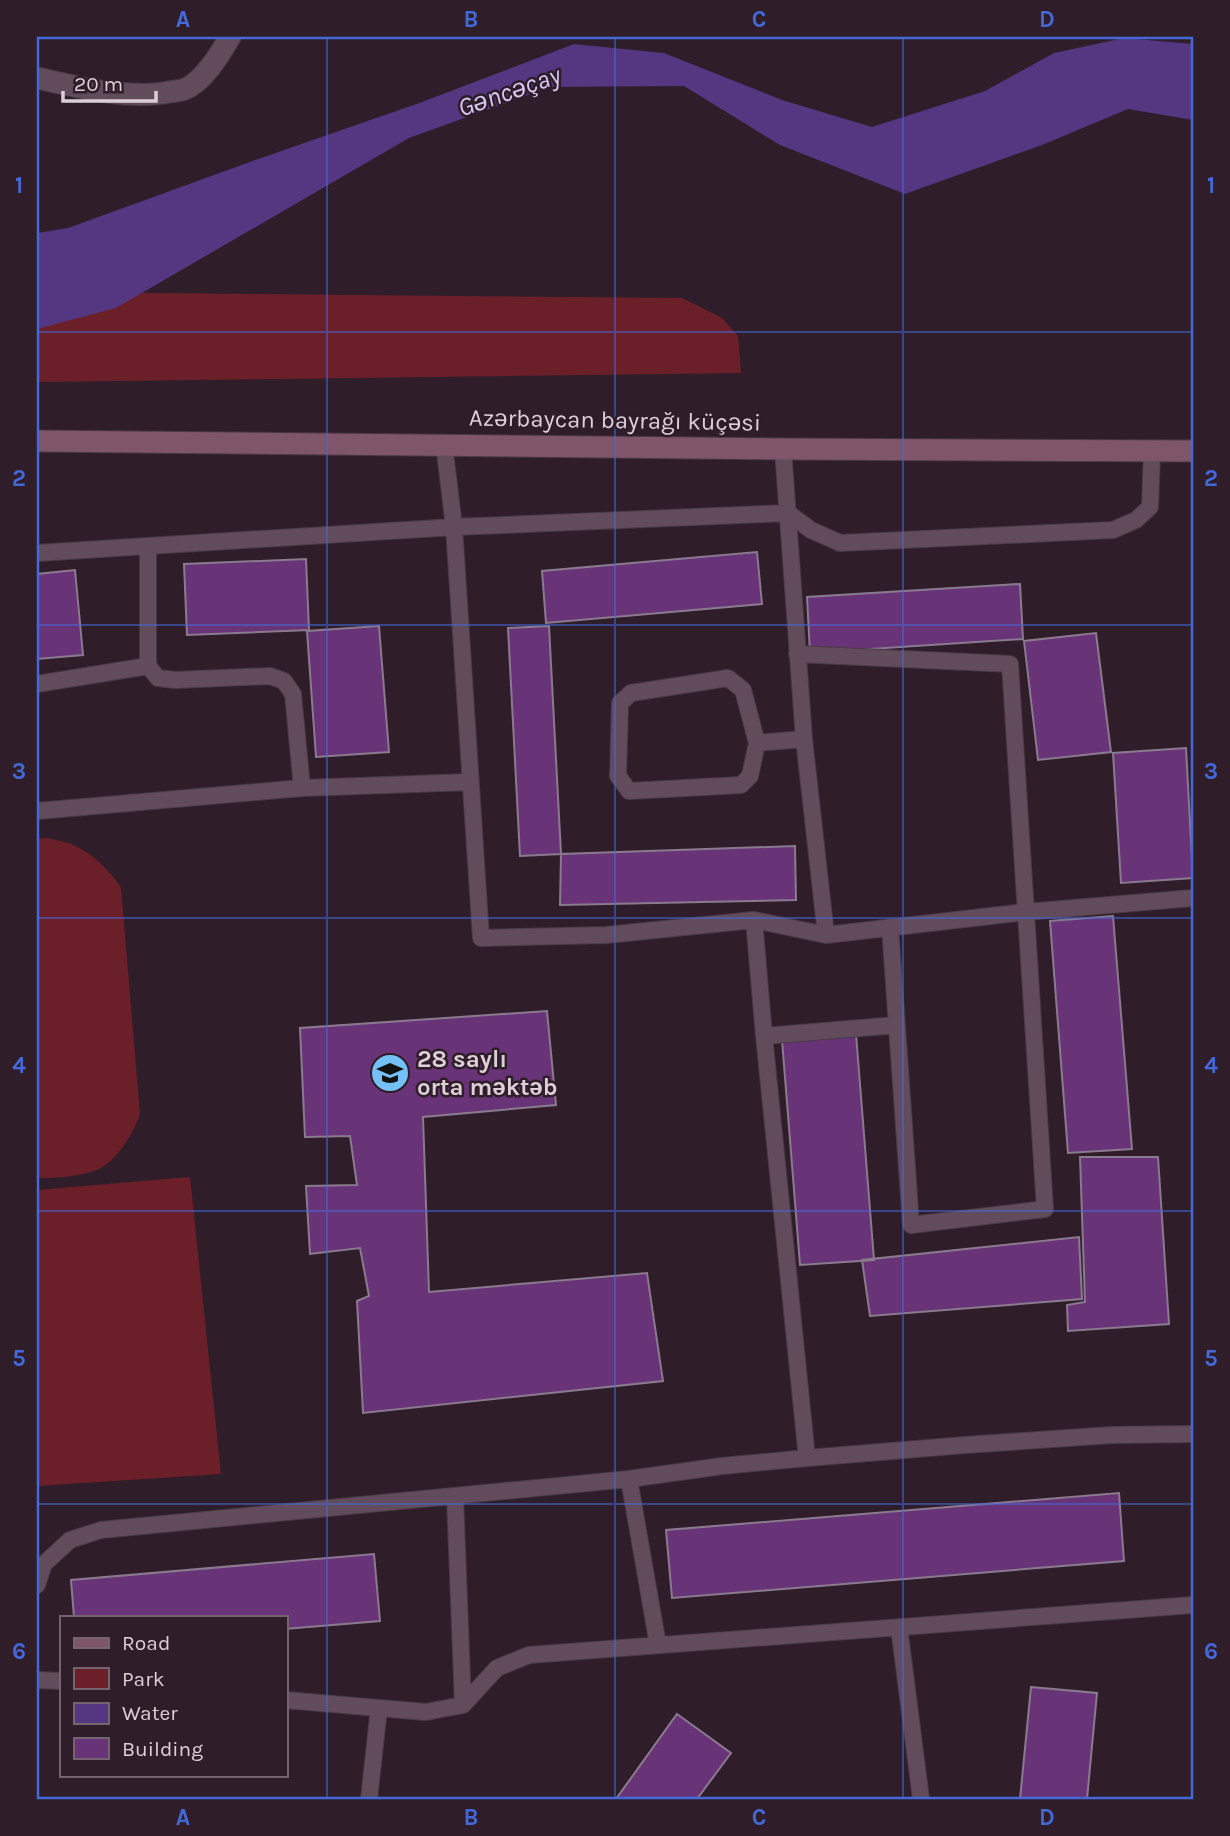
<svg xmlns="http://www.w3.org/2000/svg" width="1230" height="1836" viewBox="0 0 1230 1836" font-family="Karla,sans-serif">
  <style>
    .green { fill: #6b2029 }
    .water { fill: #543681 }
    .building { fill: #693477; stroke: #8a7a8f; stroke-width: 2 }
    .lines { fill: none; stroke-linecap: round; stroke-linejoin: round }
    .lane-casing { stroke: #4a3a46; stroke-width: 18 }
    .street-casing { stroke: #4a3a46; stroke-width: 23 }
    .secondary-casing { stroke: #4a3a46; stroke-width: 23 }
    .lane { stroke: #624c5b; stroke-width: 16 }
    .street { stroke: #624c5b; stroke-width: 21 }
    .secondary { stroke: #7f5569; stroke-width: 21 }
    .grid { fill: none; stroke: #4368d8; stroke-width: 2; stroke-opacity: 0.55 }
    .labels { text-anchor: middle; stroke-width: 5; stroke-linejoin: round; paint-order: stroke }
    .street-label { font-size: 24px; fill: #dccfd7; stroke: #301d2a }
    .poi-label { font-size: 24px; font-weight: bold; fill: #dccfd7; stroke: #301d2a; text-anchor: start }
    .water-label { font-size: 26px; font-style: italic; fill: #d5c8f3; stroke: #301d2a }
    .neatline { fill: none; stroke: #4368d8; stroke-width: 2.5 }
    .grid-label { font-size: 23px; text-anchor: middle; font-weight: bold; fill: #4368d8 }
  </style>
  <rect width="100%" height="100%" fill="#301d2a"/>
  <path class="green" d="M 37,292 L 682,298 L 722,318 L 738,336 L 741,373 L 37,382 Z
    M 47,838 C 54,840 62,841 69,843 C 90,851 110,870 121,888 L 140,1114 C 134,1133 116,1162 97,1170 C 78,1177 57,1178 37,1178 L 37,839 Z
    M 190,1177 L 221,1474 L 37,1486 L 37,1190 Z"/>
  <path class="water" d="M 1124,38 L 1193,44 L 1193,120 L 1128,109 L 1042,145 L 905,194 L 780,145 L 684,86 L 550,87 L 409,138 L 116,308 L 37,329 L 37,233 L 68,228 L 247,163 L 422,102 L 574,44 L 664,53 L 782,100 L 872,127 L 985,91 L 1054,53 Z"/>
  <path class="building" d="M 757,552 L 762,604 L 546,623 L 542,571 Z
    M 306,559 L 309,630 L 187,635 L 184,564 Z
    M 75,570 L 83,655 L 37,659 L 37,574 Z
    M 1020,584 L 1023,639 L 810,653 L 807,597 Z
    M 379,626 L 389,752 L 316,757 L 307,631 Z
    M 549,626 L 561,854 L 520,856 L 508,628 Z
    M 1096,633 L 1111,752 L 1038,760 L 1024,641 Z
    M 1186,748 L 1193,878 L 1121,883 L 1113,753 Z
    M 795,846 L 796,900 L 560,905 L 561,854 Z
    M 1113,916 L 1132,1149 L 1068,1153 L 1050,921 Z
    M 547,1011 L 556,1105 L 423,1117 L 429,1292 L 647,1273 L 663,1381 L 363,1413 L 357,1301 L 369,1296 L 360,1248 L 310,1254 L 306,1186 L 357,1185 L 350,1136 L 305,1137 L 300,1028 Z
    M 856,1034 L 874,1260 L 800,1265 L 782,1040 Z
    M 1080,1157 L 1158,1157 L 1169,1324 L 1068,1331 L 1067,1305 L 1085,1302 Z
    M 1079,1237 L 1082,1299 L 870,1316 L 862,1260 Z
    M 1119,1493 L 1124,1561 L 672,1598 L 666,1530 Z
    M 374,1554 L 380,1621 L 285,1629 L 285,1617 L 74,1617 L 71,1580 Z
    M 1031,1687 L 1097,1693 L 1087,1799 L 1020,1799 Z
    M 677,1714 L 731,1753 L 697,1799 L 616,1799 Z"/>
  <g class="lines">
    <defs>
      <path id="lane" d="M 444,444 L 454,527 L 481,938 L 606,935 L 754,920 L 826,935 L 1026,912 L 1193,898
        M 783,449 L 804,739 L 826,935
        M 37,553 L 148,546
        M 797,654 L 1010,664 L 1045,1209 L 911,1225 L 890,927
        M 728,678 L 743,690 L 757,743 L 750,776 L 741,785 L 629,791 L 618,776 L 620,703 L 631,693 Z
        M 37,684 L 148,666
        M 757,743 L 804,739
        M 302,788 L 293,694 L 284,681 L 270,676 L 175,680 L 158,678 L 148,666 L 148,546 L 454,527 L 788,513 L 811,530 L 840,543 L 1113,530 L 1136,520 L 1150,507 L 1152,451
        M 37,811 L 302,788 L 469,782
        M 754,920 L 764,1036 L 807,1458
        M 764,1036 L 897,1025
        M 629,1479 L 658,1645
        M 455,1496 L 463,1705
        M 37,1585 L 44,1564 L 70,1540 L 101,1530 L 629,1479 L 722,1466 L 807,1458 L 965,1445 L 1112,1435 L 1193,1434
        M 899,1627 L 921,1799
        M 37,1680 L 61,1681
        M 285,1700 L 426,1712 L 463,1705 L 497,1668 L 529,1655 L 1193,1605
        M 369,1799 L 379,1708"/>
      <path id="street" d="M 37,78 C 78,87 128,100 169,92 C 174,91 181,91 185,89 C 204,81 220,54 230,37"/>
      <path id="secondary" d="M 37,441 L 783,449 L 1193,451"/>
    </defs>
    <use href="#lane" class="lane-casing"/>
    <use href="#street" class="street-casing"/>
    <use href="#secondary" class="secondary-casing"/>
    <use href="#lane" class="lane"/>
    <use href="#street" class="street"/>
    <use href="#secondary" class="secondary"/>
  </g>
  <path class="grid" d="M 327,37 L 327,1799M 615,37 L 615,1799M 903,37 L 903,1799M 37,332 L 1193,332M 37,625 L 1193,625M 37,918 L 1193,918M 37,1211 L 1193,1211M 37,1504 L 1193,1504"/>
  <defs>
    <symbol id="school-disc" viewBox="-11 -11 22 22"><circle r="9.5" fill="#73c1f6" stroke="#301d2a"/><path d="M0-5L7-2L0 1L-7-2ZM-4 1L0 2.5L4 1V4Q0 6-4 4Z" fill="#111"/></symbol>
  </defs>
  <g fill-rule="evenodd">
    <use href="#school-disc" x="368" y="1051" width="44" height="44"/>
  </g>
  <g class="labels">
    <g class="street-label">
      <text transform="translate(615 420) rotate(1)" y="8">Azərbaycan bayrağı küçəsi</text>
    </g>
    <g class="poi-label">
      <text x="417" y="1067">28 saylı<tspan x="417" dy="28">orta məktəb</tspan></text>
    </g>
    <g class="water-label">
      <text transform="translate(509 91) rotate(-19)" y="9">Gəncəçay</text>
    </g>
  </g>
  <rect width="1230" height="1836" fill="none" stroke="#301d2a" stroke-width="77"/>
  <rect x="60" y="1616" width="228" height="161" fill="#301d2a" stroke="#75646f" stroke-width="2"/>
  <rect x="74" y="1638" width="35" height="10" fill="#7f5569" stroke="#75646f" stroke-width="2"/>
  <text x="122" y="1650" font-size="21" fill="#dccfd7">Road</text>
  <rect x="74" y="1668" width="35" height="21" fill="#6b2029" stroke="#75646f" stroke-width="2"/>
  <text x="122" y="1686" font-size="21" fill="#dccfd7">Park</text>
  <rect x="74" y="1703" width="35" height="21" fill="#543681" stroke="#75646f" stroke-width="2"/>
  <text x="122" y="1720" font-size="21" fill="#dccfd7">Water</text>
  <rect x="74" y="1738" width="35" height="21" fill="#693477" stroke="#75646f" stroke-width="2"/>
  <text x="122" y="1756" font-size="21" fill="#dccfd7">Building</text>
  <path d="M63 91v10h93v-10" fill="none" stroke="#dccfd7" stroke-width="3.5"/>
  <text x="74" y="91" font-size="21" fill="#dccfd7" stroke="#301d2a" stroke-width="5" paint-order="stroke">20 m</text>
  <rect x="38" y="38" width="1154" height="1760" class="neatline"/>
  <g class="grid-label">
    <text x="183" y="27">A</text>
    <text x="471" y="27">B</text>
    <text x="759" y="27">C</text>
    <text x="1047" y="27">D</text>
    <text x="19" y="193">1</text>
    <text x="1211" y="193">1</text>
    <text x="19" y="486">2</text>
    <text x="1211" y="486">2</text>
    <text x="19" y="779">3</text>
    <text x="1211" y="779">3</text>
    <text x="19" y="1073">4</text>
    <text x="1211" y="1073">4</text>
    <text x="19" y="1366">5</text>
    <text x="1211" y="1366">5</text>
    <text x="19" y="1659">6</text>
    <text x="1211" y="1659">6</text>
    <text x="183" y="1825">A</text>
    <text x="471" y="1825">B</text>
    <text x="759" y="1825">C</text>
    <text x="1047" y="1825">D</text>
  </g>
</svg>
